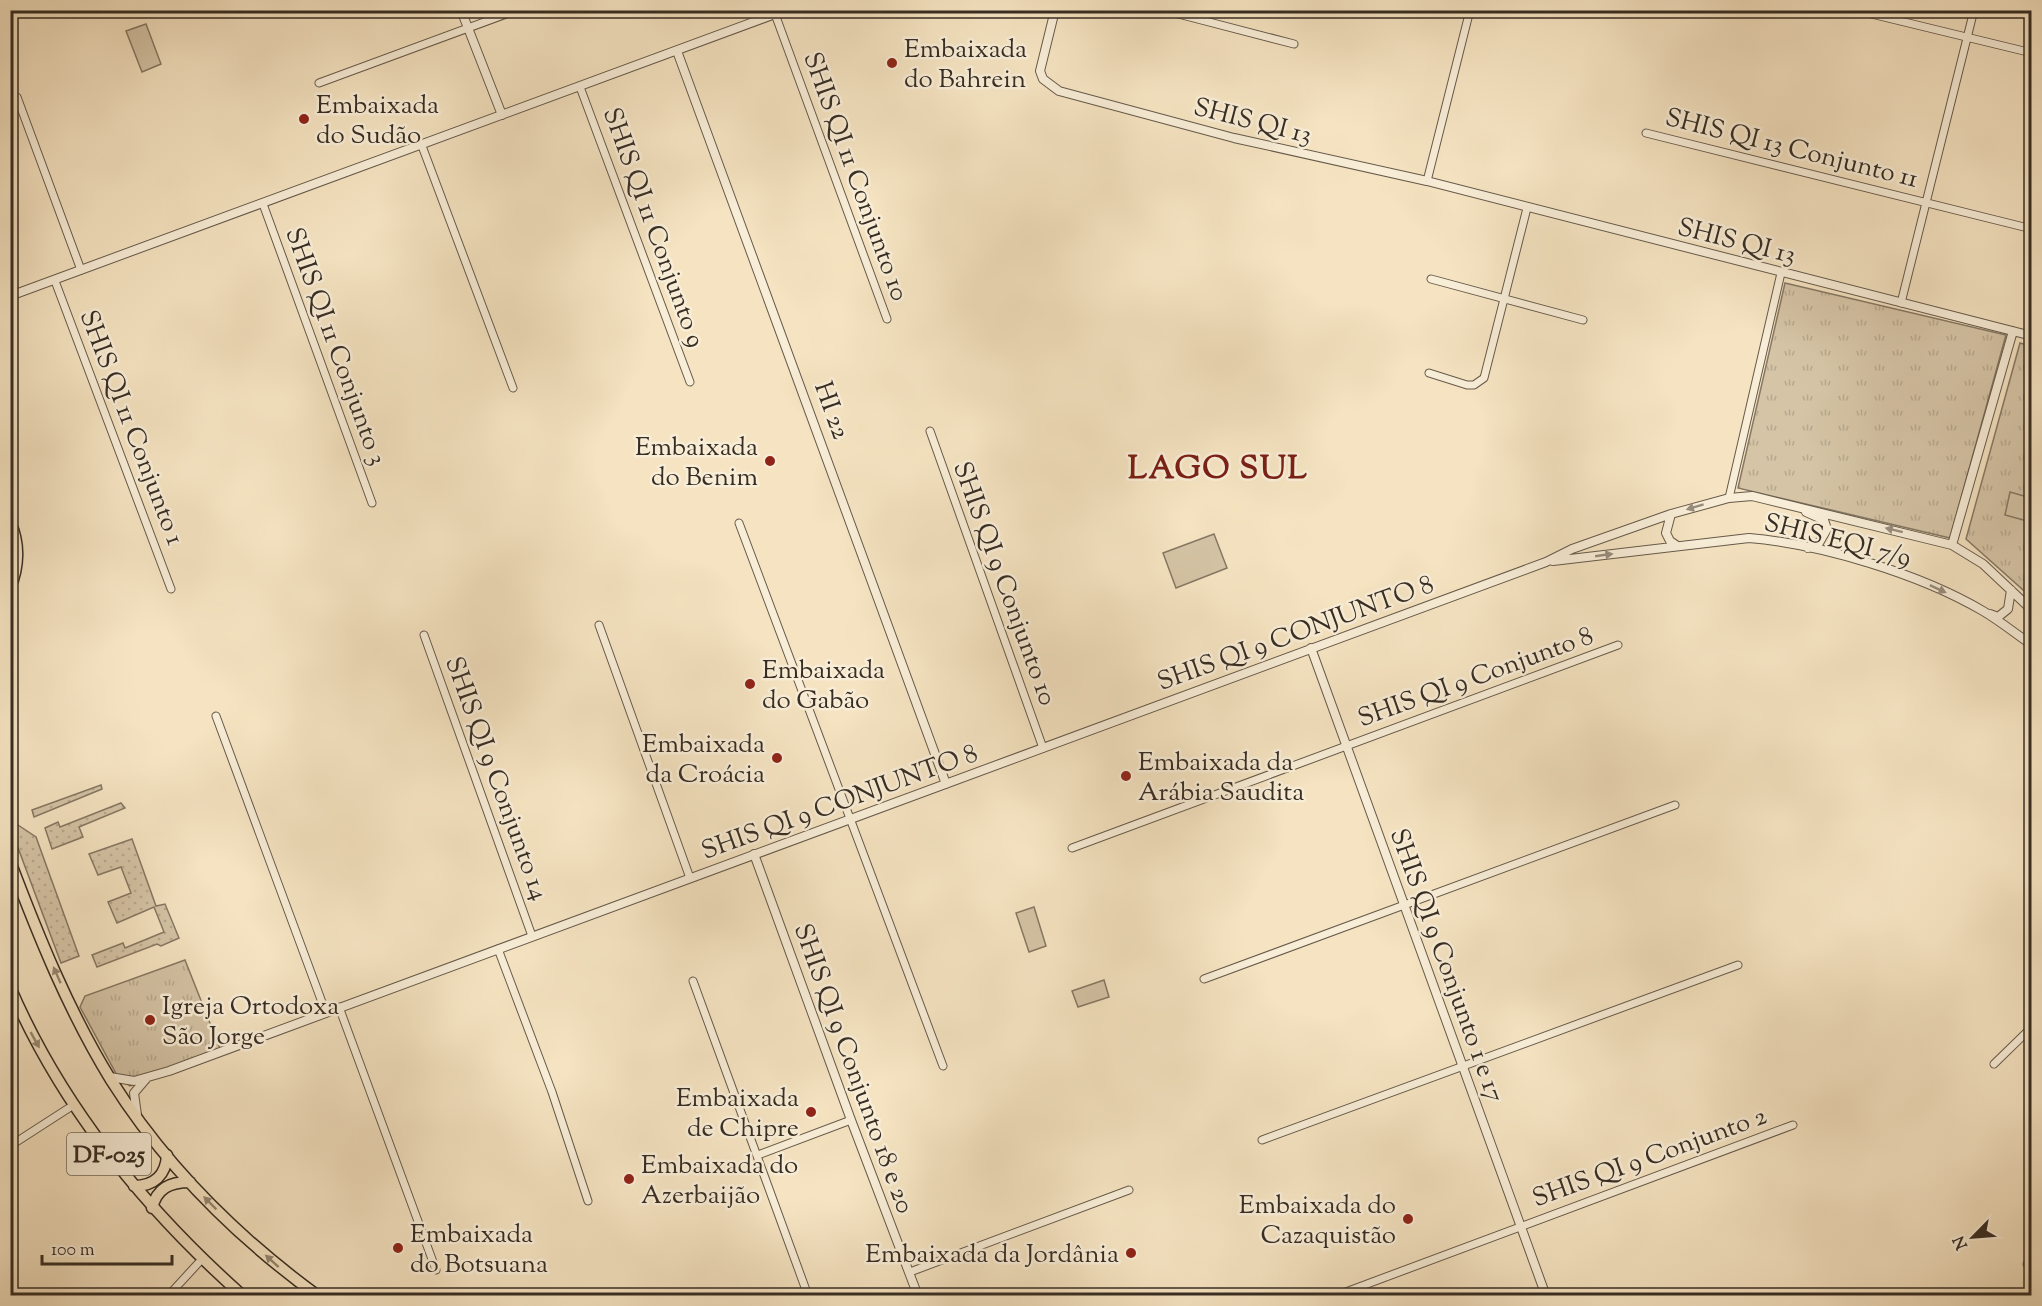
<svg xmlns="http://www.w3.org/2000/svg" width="2042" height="1306" viewBox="0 0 2042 1306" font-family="'Sorts Mill Goudy',serif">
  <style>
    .grass { fill: url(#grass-dots); stroke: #867864; stroke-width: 1.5 }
    .park { fill: url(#park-tufts); stroke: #867864; stroke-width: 1.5 }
    .pitch { fill: #d5c4a6; stroke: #867864; stroke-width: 1.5 }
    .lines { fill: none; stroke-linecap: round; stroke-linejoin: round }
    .minor-casing { stroke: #665a4a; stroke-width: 9 }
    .tertiary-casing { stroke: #665a4a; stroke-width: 10 }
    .primary-casing { stroke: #372d23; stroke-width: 13 }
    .minor { stroke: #f8edd7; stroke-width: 7 }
    .tertiary { stroke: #f8edd7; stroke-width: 8 }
    .primary { stroke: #f5e3c1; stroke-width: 10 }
    .oneway { fill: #988d7d }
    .oneway2 { fill: #968872 }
    .poi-dot { fill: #8f2418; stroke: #f8edd7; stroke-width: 2 }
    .labels { text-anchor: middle; stroke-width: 5; stroke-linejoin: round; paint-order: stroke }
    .shield { fill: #f8edd7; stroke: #716759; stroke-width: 1.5 }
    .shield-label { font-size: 24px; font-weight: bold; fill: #372d23 }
    .poi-label { font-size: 26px; fill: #372d23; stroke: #f8edd7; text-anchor: start }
    .street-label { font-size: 26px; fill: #372d23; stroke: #f8edd7 }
    .district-label { font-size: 32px; font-weight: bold; letter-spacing: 1.5px; fill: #7a1f14; stroke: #f8edd7 }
  </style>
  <defs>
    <pattern id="grass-dots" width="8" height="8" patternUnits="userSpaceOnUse" patternTransform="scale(1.5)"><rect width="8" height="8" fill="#d5c4a6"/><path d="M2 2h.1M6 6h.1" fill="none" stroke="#b7a98f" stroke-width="1.8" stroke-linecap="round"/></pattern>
    <pattern id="park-tufts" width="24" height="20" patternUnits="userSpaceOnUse" patternTransform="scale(1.5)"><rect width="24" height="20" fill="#d5c4a6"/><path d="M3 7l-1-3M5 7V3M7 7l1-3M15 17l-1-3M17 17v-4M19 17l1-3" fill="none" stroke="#b7a98f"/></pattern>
  </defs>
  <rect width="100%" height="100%" fill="#f5e3c1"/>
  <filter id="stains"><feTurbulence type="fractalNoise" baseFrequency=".00333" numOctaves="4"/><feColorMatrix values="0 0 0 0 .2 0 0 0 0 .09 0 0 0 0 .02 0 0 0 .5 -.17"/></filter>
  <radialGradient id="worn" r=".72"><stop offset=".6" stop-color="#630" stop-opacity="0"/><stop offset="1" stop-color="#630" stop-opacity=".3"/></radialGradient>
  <path class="grass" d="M 101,785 L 102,789 L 34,817 L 32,810 Z
    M 121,803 L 125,808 L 79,827 L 83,837 L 52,849 L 45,828 L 58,822 L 60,827 Z
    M 18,825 L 36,837 L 79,956 L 61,963 L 11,829 Z
    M 132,839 L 156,906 L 165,904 L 179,938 L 161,946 L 157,944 L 97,967 L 92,955 L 123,943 L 125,948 L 164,932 L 154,907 L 117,923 L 108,902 L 131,893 L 121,867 L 98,875 L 89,854 Z"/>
  <path class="park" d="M 1785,283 L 2006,335 L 1950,538 L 1738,488 Z
    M 2020,343 L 2031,346 L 2031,597 L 1966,539 Z
    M 185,960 L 221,1051 L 130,1086 L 119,1079 L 80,1007 L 85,996 Z"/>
  <path class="pitch" d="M 146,24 L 161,64 L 142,72 L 126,31 Z
    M 2010,492 L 2031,498 L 2031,522 L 2005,515 Z
    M 1214,534 L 1227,568 L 1176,588 L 1163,553 Z
    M 1034,907 L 1046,946 L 1029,952 L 1016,913 Z
    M 1104,980 L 1109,997 L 1078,1007 L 1072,991 Z"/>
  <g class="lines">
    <defs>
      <path id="minor" d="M 1163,10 L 1294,44
        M 1855,10 L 2032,53
        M 775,14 L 887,319
        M 319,83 L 517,10
        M 580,87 L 690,382
        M 17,97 L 81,270
        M 1646,133 L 2032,229
        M 422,146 L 513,388
        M 1427,181 L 1470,10
        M 263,204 L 372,503
        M 1431,279 L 1583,320
        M 55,281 L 171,589
        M 1901,303 L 1974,10
        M 1429,373 L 1467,385 L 1474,385 L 1484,378 L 1527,208
        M 930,431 L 1043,748
        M 1729,498 L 1781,273
        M 739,523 L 943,1066
        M 599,625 L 690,878
        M 424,635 L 532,936
        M 216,716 L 326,1013
        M 1072,848 L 1618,645
        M 498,949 L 552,1092 L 588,1201
        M 1204,979 L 1675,805
        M 693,981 L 806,1290
        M 339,1007 L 436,1270
        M 1994,1064 L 2032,1027
        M 1262,1140 L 1738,965
        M 10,1146 L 72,1106
        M 758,1155 L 851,1120
        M 2027,1264 L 2032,1260
        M 910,1272 L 1129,1190
        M 168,1296 L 202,1259
        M 1335,1296 L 1793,1125"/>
      <path id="tertiary" d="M 461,10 L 502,115
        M 1055,10 L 1040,71 L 1043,79 L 1059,91 L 1234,138 L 1427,181 L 2032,336
        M 677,51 L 946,784
        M 10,296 L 786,10
        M 1806,512 L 1824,520 L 1827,529 L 1819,543 L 1808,548
        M 1671,514 L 1666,533 L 1670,541 L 1676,545
        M 1952,545 L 2013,331
        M 1553,561 L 1749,538 C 1821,544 1920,574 1983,611 C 2000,621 2016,634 2032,645
        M 1990,614 L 1998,617 L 2008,609 L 2011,590
        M 1311,648 L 1546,1296
        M 754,854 L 851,1120 L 918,1296
        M 110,1077 L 134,1081 L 169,1071 L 1546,562 L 1572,549 L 1671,514 L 1729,498 L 1752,496 L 1952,545 L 1983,564 L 2032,610
        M 137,1115 L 134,1093 L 146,1079"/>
      <path id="primary" d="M 10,522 C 20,543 19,567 10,588
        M 10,861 C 38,935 69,1012 111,1080 C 164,1164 237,1237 318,1296
        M 10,987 C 62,1108 145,1209 243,1296
        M 134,1186 C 154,1186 166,1175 167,1155
        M 152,1208 C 157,1188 170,1182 190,1182"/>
    </defs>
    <use href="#minor" class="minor-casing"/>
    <use href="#tertiary" class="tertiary-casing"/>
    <use href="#primary" class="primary-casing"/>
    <use href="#minor" class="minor"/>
    <use href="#tertiary" class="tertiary"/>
    <use href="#primary" class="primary"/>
  </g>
  <defs><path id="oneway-solid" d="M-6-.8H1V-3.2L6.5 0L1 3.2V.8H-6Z" transform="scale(1.5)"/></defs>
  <g class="oneway">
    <use href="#oneway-solid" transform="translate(1695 507) rotate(163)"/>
    <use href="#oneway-solid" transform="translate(1894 530) rotate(-166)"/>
    <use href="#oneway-solid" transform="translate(1604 555) rotate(-8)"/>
    <use href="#oneway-solid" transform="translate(1938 589) rotate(25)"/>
  </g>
  <g class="oneway2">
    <use href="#oneway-solid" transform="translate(57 975) rotate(-114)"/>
    <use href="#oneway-solid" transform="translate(35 1040) rotate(61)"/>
    <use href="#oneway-solid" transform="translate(210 1203) rotate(-135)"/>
    <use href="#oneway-solid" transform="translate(272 1261) rotate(-138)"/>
  </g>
  <g class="poi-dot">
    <circle cx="892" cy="63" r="6"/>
    <circle cx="304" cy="119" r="6"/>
    <circle cx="770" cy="461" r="6"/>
    <circle cx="750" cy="684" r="6"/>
    <circle cx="777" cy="758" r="6"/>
    <circle cx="1126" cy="776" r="6"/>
    <circle cx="150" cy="1020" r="6"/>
    <circle cx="811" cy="1112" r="6"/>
    <circle cx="629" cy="1179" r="6"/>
    <circle cx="1408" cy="1219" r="6"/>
    <circle cx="398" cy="1248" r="6"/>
    <circle cx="1131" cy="1253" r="6"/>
  </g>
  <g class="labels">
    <rect class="shield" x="67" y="1133" width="84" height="42" rx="4.5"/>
    <g class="shield-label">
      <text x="109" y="1162">DF-025</text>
    </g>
    <g class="poi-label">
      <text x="904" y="57">Embaixada<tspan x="904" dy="30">do Bahrein</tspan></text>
      <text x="316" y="113">Embaixada<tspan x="316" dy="30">do Sudão</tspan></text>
      <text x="758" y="455" text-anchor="end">Embaixada<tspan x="758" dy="30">do Benim</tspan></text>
      <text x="762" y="678">Embaixada<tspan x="762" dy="30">do Gabão</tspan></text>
      <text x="765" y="752" text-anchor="end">Embaixada<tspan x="765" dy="30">da Croácia</tspan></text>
      <text x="1138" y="770">Embaixada da<tspan x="1138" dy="30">Arábia Saudita</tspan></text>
      <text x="162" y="1014">Igreja Ortodoxa<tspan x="162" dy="30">São Jorge</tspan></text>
      <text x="799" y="1106" text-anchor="end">Embaixada<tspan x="799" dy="30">de Chipre</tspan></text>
      <text x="641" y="1173">Embaixada do<tspan x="641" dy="30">Azerbaijão</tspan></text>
      <text x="1396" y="1213" text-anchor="end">Embaixada do<tspan x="1396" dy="30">Cazaquistão</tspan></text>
      <text x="410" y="1242">Embaixada<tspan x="410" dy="30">do Botsuana</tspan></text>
      <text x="1119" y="1262" text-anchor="end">Embaixada da Jordânia</text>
    </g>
    <g class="street-label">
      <text transform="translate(1253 120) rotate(14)" y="9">SHIS QI 13</text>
      <text transform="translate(1792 147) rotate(14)" y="9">SHIS QI 13 Conjunto 11</text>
      <text transform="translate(857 176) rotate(70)" y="9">SHIS QI 11 Conjunto 10</text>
      <text transform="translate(655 227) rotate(70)" y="9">SHIS QI 11 Conjunto 9</text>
      <text transform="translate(1737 240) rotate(14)" y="9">SHIS QI 13</text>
      <text transform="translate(337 346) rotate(70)" y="9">SHIS QI 11 Conjunto 3</text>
      <text transform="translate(833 410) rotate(70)" y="9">HI 22</text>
      <text transform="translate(133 427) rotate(69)" y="9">SHIS QI 11 Conjunto 1</text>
      <text transform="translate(1838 539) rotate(14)" y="9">SHIS EQI 7/9</text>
      <text transform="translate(1006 583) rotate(70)" y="9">SHIS QI 9 Conjunto 10</text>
      <text transform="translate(1295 632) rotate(-20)" y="9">SHIS QI 9 CONJUNTO 8</text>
      <text transform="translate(1475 676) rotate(-20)" y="9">SHIS QI 9 Conjunto 8</text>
      <text transform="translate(498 778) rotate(70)" y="9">SHIS QI 9 Conjunto 14</text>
      <text transform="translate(839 801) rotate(-20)" y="9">SHIS QI 9 CONJUNTO 8</text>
      <text transform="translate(1448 965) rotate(70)" y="9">SHIS QI 9 Conjunto 1 e 17</text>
      <text transform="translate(855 1068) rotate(70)" y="9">SHIS QI 9 Conjunto 18 e 20</text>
      <text transform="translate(1649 1156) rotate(-20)" y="9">SHIS QI 9 Conjunto 2</text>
    </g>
    <g class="district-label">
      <text x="1218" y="478">LAGO SUL</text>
    </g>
  </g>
  <rect width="2042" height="1306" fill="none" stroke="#f5e3c1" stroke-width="36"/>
  <rect x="12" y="12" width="2018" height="1282" fill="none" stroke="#372d23" stroke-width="3"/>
  <rect x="18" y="18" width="2006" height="1270" fill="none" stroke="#372d23" stroke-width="1.5"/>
  <g transform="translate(1973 1237) rotate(245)" stroke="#f8edd7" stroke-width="4.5" paint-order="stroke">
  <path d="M0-4.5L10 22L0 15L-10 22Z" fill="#372d23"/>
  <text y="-9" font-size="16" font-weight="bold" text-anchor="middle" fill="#372d23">N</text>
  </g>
  <path d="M42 1255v9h130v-9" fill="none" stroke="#372d23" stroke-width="3"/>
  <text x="51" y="1255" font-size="18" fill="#372d23" stroke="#f8edd7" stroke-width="4.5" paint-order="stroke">100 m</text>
  <rect width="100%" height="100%" filter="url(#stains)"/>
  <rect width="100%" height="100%" fill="url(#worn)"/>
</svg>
